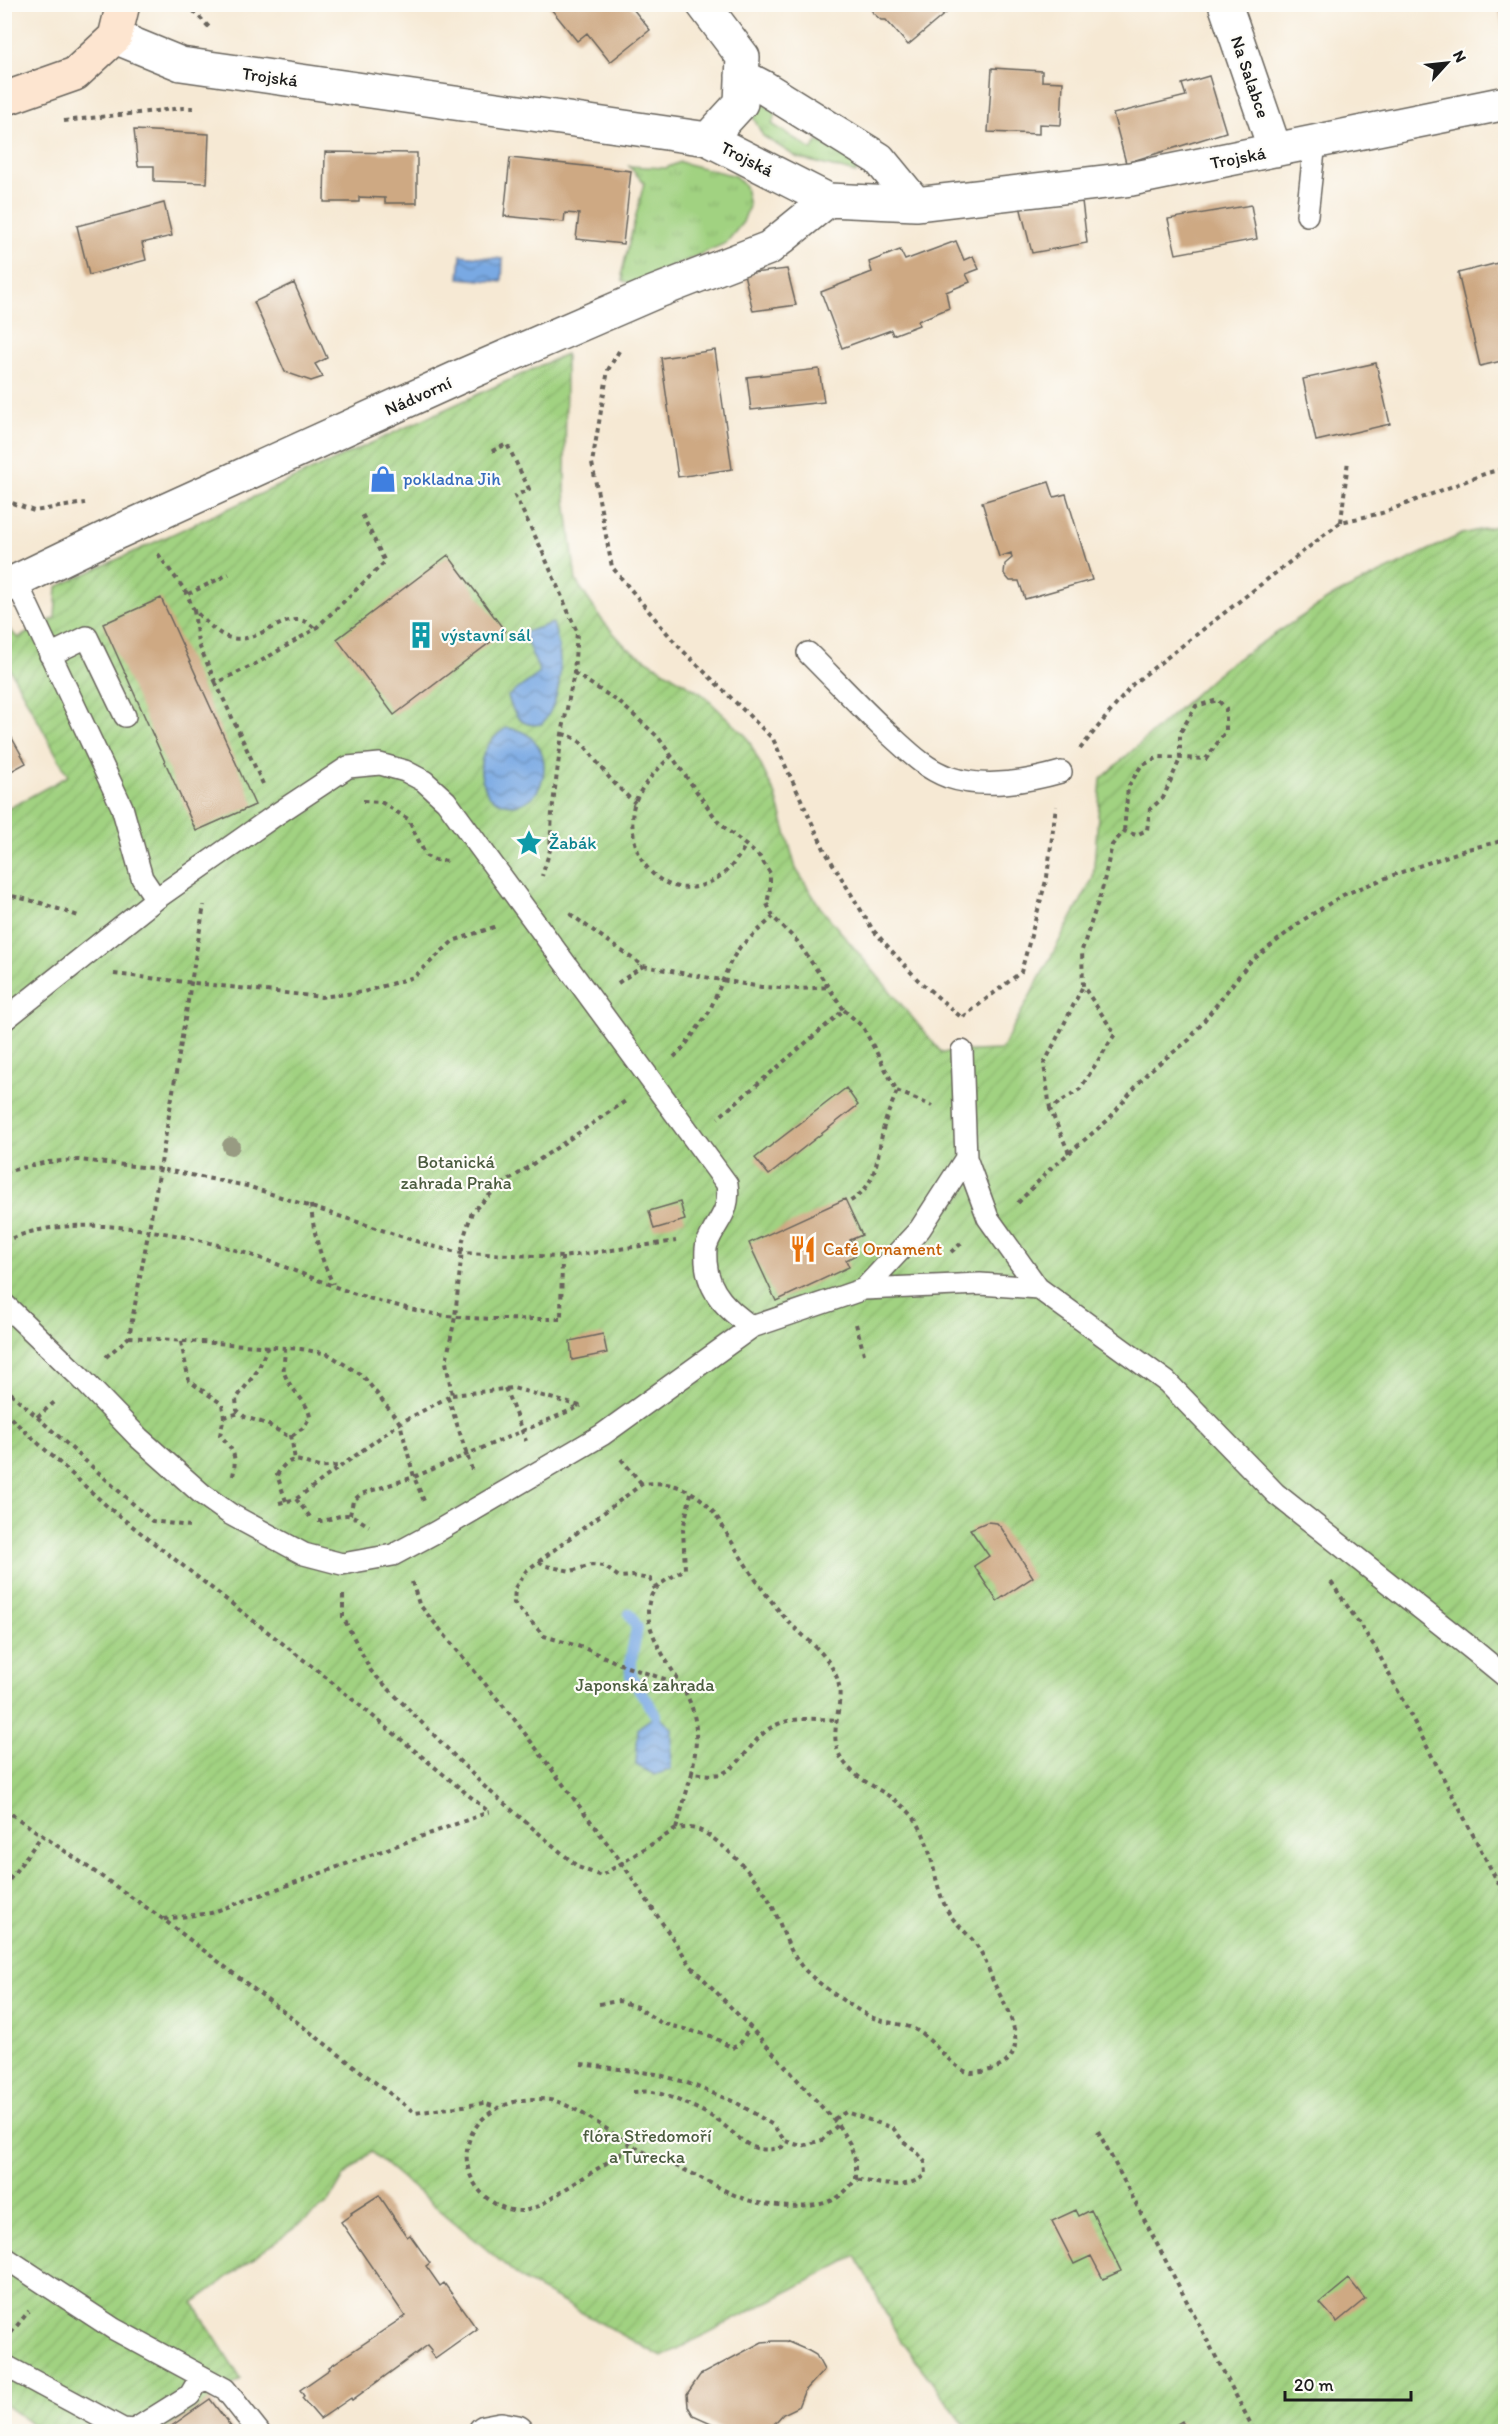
<svg xmlns="http://www.w3.org/2000/svg" width="1510" height="2436" viewBox="0 0 1510 2436" font-family="Itim,sans-serif">
  <style>
    .grass { fill: url(#grass-tufts); stroke: #5e774e; stroke-width: 1.5 }
    .garden { fill: url(#garden-furrows); stroke: #5e774e; stroke-width: 1.5 }
    .water { fill: url(#water-waves); stroke: #4a6280; stroke-width: 1.5 }
    .lines { fill: none; stroke-linecap: round; stroke-linejoin: round }
    .stream { stroke: #79a9e3; stroke-width: 12 }
    .building { fill: #cea983 }
    .lane-casing { stroke: #68645c; stroke-width: 24 }
    .street-casing { stroke: #68645c; stroke-width: 36 }
    .secondary-casing { stroke: #68645c; stroke-width: 36 }
    .path { stroke: #68645c; stroke-width: 4; stroke-dasharray: 4.5 4.5; stroke-linecap: butt }
    .lane { stroke: #fff; stroke-width: 21 }
    .street { stroke: #fff; stroke-width: 33 }
    .secondary { stroke: #fde5d0; stroke-width: 33 }
    .tree { fill: #989b82 }
    .labels { text-anchor: middle; stroke-width: 4.5; stroke-linejoin: round; paint-order: stroke }
    .street-label { font-size: 18px; fill: #1c1c1c; stroke: #fdfcf7 }
    .shop-label { font-size: 18px; fill: #366cbe; stroke: #fdfcf7; text-anchor: start }
    .culture-label { font-size: 18px; fill: #0d838f; stroke: #fdfcf7; text-anchor: start }
    .park-label { font-size: 18px; fill: #4b5c3f; stroke: #fdfcf7 }
    .food-label { font-size: 18px; fill: #c56008; stroke: #fdfcf7; text-anchor: start }
  </style>
  <defs>
    <pattern id="grass-tufts" width="24" height="20" patternUnits="userSpaceOnUse" patternTransform="scale(1.5)"><rect width="24" height="20" fill="#a1d281"/><path d="M3 7l-1-3M5 7V3M7 7l1-3M15 17l-1-3M17 17v-4M19 17l1-3" fill="none" stroke="#8ab46f"/></pattern>
    <pattern id="garden-furrows" width="10" height="10" patternUnits="userSpaceOnUse" patternTransform="scale(1.5)"><rect width="10" height="10" fill="#a1d281"/><path d="M-1 1l2-2M0 10L10 0M9 11l2-2" fill="none" stroke="#8ab46f"/></pattern>
    <pattern id="water-waves" width="16" height="10" patternUnits="userSpaceOnUse" patternTransform="scale(1.5)"><rect width="16" height="10" fill="#79a9e3"/><path d="M0 5q4-4 8 0t8 0" fill="none" stroke="#6289b7"/></pattern>
  </defs>
  <rect width="100%" height="100%" fill="#fdfcf7"/>
  <filter id="ink" filterUnits="userSpaceOnUse"><feTurbulence type="fractalNoise" baseFrequency=".0167" numOctaves="2"/><feDisplacementMap in="SourceGraphic" scale="12" xChannelSelector="R" yChannelSelector="G"/><feConvolveMatrix kernelMatrix="1 2 1 2 8 2 1 2 1" color-interpolation-filters="sRGB"/></filter>
  <filter id="wash" filterUnits="userSpaceOnUse"><feTurbulence type="fractalNoise" baseFrequency=".008" numOctaves="4" result="noise"/><feDisplacementMap in="SourceGraphic" scale="24" xChannelSelector="R" yChannelSelector="G"/><feGaussianBlur stdDeviation="1.35" result="paint"/><feColorMatrix in="noise" values="0 0 0 0 0 0 0 0 0 0 0 0 0 0 0 0 0 1.4 0 .05"/><feComposite in="paint" operator="in"/></filter>
  <g filter="url(#wash)">
    <rect width="100%" height="100%" fill="#f6e9d4"/>
    <path class="grass" d="M 761,101 L 776,114 L 772,124 L 812,150 L 818,140 L 858,164 L 856,173 L 798,158 L 763,136 L 750,111 Z
      M 680,162 L 735,176 L 745,186 L 749,206 L 743,222 L 726,243 L 633,284 L 623,281 L 622,272 L 644,183 L 629,166 L 666,168 Z"/>
    <path class="garden" d="M 566,354 L 565,492 L 576,581 L 602,620 L 626,647 L 702,694 L 747,737 L 776,796 L 796,869 L 820,907 L 941,1052 L 1001,1050 L 1093,878 L 1101,779 L 1226,666 L 1333,596 L 1462,534 L 1505,524 L 1505,2431 L 969,2431 L 900,2340 L 856,2256 L 662,2357 L 524,2281 L 371,2152 L 343,2178 L 328,2203 L 193,2303 L 241,2379 L 163,2431 L 42,2431 L 5,2405 L 4,811 L 68,776 L 5,660 L 5,625 L 18,638 L 55,618 L 57,587 Z"/>
    <path class="water" d="M 461,255 L 503,259 L 502,282 L 459,278 Z
      M 553,623 C 563,656 565,695 542,724 C 521,728 513,715 508,696 L 540,673 L 523,633 Z
      M 506,728 C 569,733 546,831 492,798 C 487,795 487,792 485,787 C 474,763 485,742 506,728 Z
      M 656,1715 L 672,1728 L 671,1769 L 655,1775 L 636,1765 L 638,1728 Z"/>
    <g class="lines">
      <path class="stream" d="M 630,1614 L 637,1628 L 631,1659 L 631,1676 L 656,1715"/>
    </g>
    <g id="blocks">
      <path class="building" d="M 547,4 L 629,4 L 650,30 L 610,62 L 587,33 L 577,41 Z
        M 869,4 L 941,4 L 947,12 L 908,45 L 886,20 L 881,20 L 873,13 Z
        M 1498,5 L 1506,5 L 1506,37 L 1504,37 Z
        M 992,68 L 1042,71 L 1042,81 L 1063,82 L 1061,125 L 1039,124 L 1039,134 L 988,132 Z
        M 1209,76 L 1226,132 L 1126,163 L 1113,114 L 1186,96 L 1182,84 Z
        M 134,130 L 209,134 L 207,183 L 154,181 L 154,166 L 138,166 Z
        M 325,152 L 417,153 L 417,203 L 385,203 L 385,198 L 359,197 L 359,202 L 324,202 Z
        M 510,158 L 631,171 L 623,244 L 576,239 L 579,214 L 565,213 L 564,222 L 504,216 Z
        M 1082,201 L 1087,243 L 1032,253 L 1020,206 Z
        M 164,203 L 172,236 L 142,243 L 146,260 L 89,275 L 77,226 Z
        M 1251,205 L 1257,239 L 1176,254 L 1168,219 Z
        M 956,241 L 964,260 L 973,256 L 979,269 L 966,274 L 970,282 L 946,292 L 949,308 L 918,321 L 919,325 L 893,335 L 891,330 L 842,348 L 821,292 L 872,272 L 869,262 L 900,250 L 905,260 Z
        M 1498,263 L 1501,274 L 1506,273 L 1506,360 L 1480,366 L 1458,273 Z
        M 787,269 L 796,305 L 753,311 L 744,274 Z
        M 294,283 L 327,358 L 315,364 L 323,377 L 311,381 L 285,372 L 254,302 Z
        M 715,350 L 732,469 L 678,477 L 661,358 Z
        M 1376,363 L 1390,424 L 1316,441 L 1303,379 Z
        M 819,369 L 824,402 L 751,410 L 747,377 Z
        M 1049,482 L 1054,497 L 1066,494 L 1092,580 L 1025,599 L 1019,581 L 1010,581 L 1004,574 L 1005,564 L 1012,558 L 1011,553 L 999,557 L 982,502 Z
        M 448,555 L 505,631 L 394,715 L 337,639 Z
        M 161,598 L 255,805 L 196,831 L 103,624 Z
        M 4,724 L 26,763 L 4,775 Z
        M 846,1088 L 858,1105 L 769,1175 L 755,1158 Z
        M 845,1199 L 862,1235 L 850,1240 L 856,1255 L 846,1260 L 849,1267 L 776,1301 L 749,1243 Z
        M 680,1202 L 685,1220 L 654,1229 L 649,1211 Z
        M 603,1334 L 607,1353 L 572,1360 L 570,1341 Z
        M 987,1522 L 997,1523 L 1002,1529 L 1033,1577 L 997,1601 L 974,1566 L 989,1556 L 970,1529 Z
        M 379,2195 L 407,2237 L 410,2235 L 430,2263 L 426,2266 L 440,2286 L 444,2283 L 477,2329 L 435,2359 L 430,2352 L 432,2350 L 428,2345 L 352,2400 L 351,2398 L 320,2419 L 302,2398 L 304,2396 L 300,2390 L 330,2369 L 329,2367 L 405,2316 L 341,2222 L 352,2214 L 351,2213 Z
        M 1076,2210 L 1079,2216 L 1091,2210 L 1121,2271 L 1103,2279 L 1091,2256 L 1074,2264 L 1052,2221 Z
        M 1349,2279 L 1365,2299 L 1337,2322 L 1320,2303 Z
        M 774,2341 L 786,2341 L 809,2351 L 816,2355 L 824,2370 L 804,2392 L 798,2407 L 783,2414 L 767,2432 L 731,2432 L 693,2415 L 688,2406 L 687,2394 L 700,2375 L 762,2342 Z
        M 210,2399 L 235,2432 L 163,2432 Z
        M 1182,2421 L 1187,2432 L 1163,2432 Z"/>
    </g>
  </g>
  <g filter="url(#ink)">
    <use href="#blocks" fill-opacity="0" stroke="#68645c" stroke-width="1.5"/>
    <g class="lines">
      <defs>
        <path id="lane" d="M 1307,215 L 1315,142
          M 16,581 L 122,807 L 142,878 L 156,899
          M 808,653 C 835,680 861,708 889,734 C 908,751 924,768 948,777 C 983,789 1026,782 1061,772
          M 50,655 L 87,637 L 125,716
          M 4,1020 L 156,899 L 277,814 L 348,767 L 380,764 L 405,771 L 424,781 L 446,801 L 727,1184 C 731,1213 717,1219 707,1244 C 705,1249 706,1256 706,1262 C 708,1293 729,1311 752,1327
          M 962,1051 L 966,1158 L 988,1218 L 1038,1288 L 1167,1382 L 1276,1494 L 1472,1649 L 1506,1677
          M 864,1289 L 980,1284 L 1038,1288
          M 4,1304 L 81,1378 L 139,1438 L 202,1494 L 230,1514 L 304,1554 L 342,1564 L 393,1555 L 436,1532 L 602,1435 L 752,1327 L 864,1289 L 920,1229 L 966,1158
          M 4,2257 L 114,2329 L 225,2389 L 259,2432
          M 4,2365 L 123,2429 L 134,2430 L 190,2395 L 200,2378"/>
        <path id="street" d="M 703,4 L 743,57 L 741,103 L 708,139
          M 1225,4 L 1275,150
          M 115,37 L 181,64 L 708,139 L 828,200 L 916,204 L 1131,179 L 1506,103
          M 742,76 L 763,87 L 879,159 L 916,204
          M 4,587 L 118,532 L 457,378 L 653,293 L 769,248 L 828,200
          M 485,2432 L 501,2429 L 517,2432"/>
        <path id="secondary" d="M 4,99 L 75,74 L 115,37 L 123,4"/>
      </defs>
      <use href="#lane" class="lane-casing"/>
      <use href="#street" class="street-casing"/>
      <use href="#secondary" class="secondary-casing"/>
      <path class="path" d="M 187,4 L 209,27
        M 64,121 L 183,108 L 197,108
        M 619,351 L 608,370 L 592,463 L 612,567 L 677,645 L 773,739 L 825,851 L 873,930 L 918,980 L 962,1018 L 1021,972 L 1047,877 L 1056,806
        M 492,451 L 507,444 L 529,489 L 515,496 L 540,546 L 577,632 L 574,673 L 562,734 L 552,812 L 550,850 L 542,876
        M 4,500 L 34,511 L 85,503
        M 1341,522 L 1348,460
        M 158,554 C 167,567 177,579 186,592 C 189,597 190,603 193,608 C 199,616 213,629 221,634 C 256,655 289,599 315,629
        M 188,594 L 229,574
        M 194,610 L 198,643 L 216,683
        M 574,673 L 619,702 L 658,737 L 719,823 L 760,857 L 770,873 L 770,888 L 767,904 L 773,917 L 797,941 L 844,1010 L 718,1118
        M 562,734 C 585,738 590,755 604,771 C 613,783 624,793 635,803
        M 1080,749 L 1133,684 L 1341,522 L 1382,513 L 1487,473 L 1506,468
        M 672,755 C 658,769 643,783 635,802 C 631,813 632,827 634,838 C 643,882 685,904 723,874 C 733,866 739,856 746,845
        M 263,784 L 216,683 L 261,661 L 315,629 L 385,562 L 361,512
        M 363,801 L 381,802 L 408,819 L 426,856 L 435,860 L 450,861
        M 4,894 L 41,903 L 81,917
        M 570,914 L 643,966 L 761,987 L 800,989 L 829,987
        M 114,974 L 321,997 L 363,992 L 414,977 L 453,941 L 497,926
        M 618,983 L 643,966
        M 844,1010 L 863,1027 L 897,1091 C 893,1102 887,1114 884,1126 C 876,1158 879,1186 847,1203
        M 674,1057 L 684,1047 L 709,1012 L 731,961 L 740,947 L 773,917
        M 897,1091 L 932,1106
        M 1050,1109 L 1044,1064 L 1083,986
        M 1069,1153 L 1050,1109 L 1080,1089 L 1115,1034 L 1083,986 L 1082,950 L 1102,890 L 1112,845 L 1124,831 L 1136,835 L 1147,830 L 1150,809 L 1163,798 L 1180,759 L 1180,733 L 1196,706 L 1218,700 L 1226,709 L 1226,731 L 1206,759 L 1159,757 L 1141,766 L 1128,787 L 1124,831
        M 4,1172 L 47,1162 L 79,1160 L 160,1169 L 247,1186 L 431,1246 L 461,1253 L 562,1257 L 676,1241
        M 1018,1203 L 1049,1170 L 1108,1120 L 1148,1072 L 1189,1040 L 1249,963 L 1303,920 L 1343,895 L 1396,874 L 1468,849 L 1506,840
        M 311,1205 C 313,1233 321,1259 333,1284
        M 4,1242 C 69,1208 191,1234 257,1257 C 296,1270 333,1288 372,1299 C 398,1306 431,1315 457,1317 C 491,1320 526,1319 561,1319 L 562,1257
        M 951,1252 L 964,1241
        M 856,1324 L 864,1354
        M 129,1337 L 301,1349 L 328,1354 L 363,1376 L 400,1423 L 414,1477 L 424,1501
        M 181,1342 L 189,1381 L 222,1404 L 224,1417 L 220,1435 C 234,1451 237,1455 233,1476
        M 268,1346 L 258,1370 L 236,1399 L 237,1410 L 245,1417 L 267,1424 L 286,1435 L 293,1435 L 303,1428 L 310,1417 C 307,1399 289,1390 284,1372 C 283,1365 285,1355 285,1348
        M 106,1357 L 129,1337 L 160,1169 L 204,905
        M 4,1387 L 152,1521 L 189,1526
        M 505,1388 L 526,1441
        M 452,1395 L 513,1388 L 580,1406
        M 448,1397 L 473,1473
        M 4,1412 L 109,1508 L 323,1675 L 489,1812
        M 37,1417 L 57,1400
        M 224,1417 L 240,1413
        M 291,1435 L 295,1460
        M 621,1459 L 642,1484
        M 691,1493 L 683,1529 L 685,1569 C 676,1575 660,1582 654,1591 C 632,1624 677,1671 689,1700 C 700,1725 696,1748 692,1773
        M 296,1499 L 311,1518
        M 286,1501 L 277,1475 C 290,1452 300,1462 319,1467 C 325,1468 333,1466 340,1466
        M 279,1503 L 296,1499 L 400,1423 L 452,1395 L 446,1362 L 455,1317 L 463,1240 L 472,1212 L 496,1189 L 627,1100
        M 350,1515 L 353,1501 L 361,1494 L 414,1477 L 581,1406
        M 318,1521 C 329,1522 341,1512 352,1516 C 357,1518 364,1523 369,1526
        M 539,1561 L 546,1566 L 571,1571 L 592,1565 L 604,1566 L 619,1577 L 632,1576 L 650,1579 L 655,1589
        M 412,1582 L 419,1604 L 514,1719 L 622,1863 L 691,1966 L 750,2027 L 838,2125 L 850,2144 L 856,2163 L 856,2179 C 848,2189 840,2198 828,2202 C 805,2210 770,2207 747,2200 C 727,2193 708,2181 689,2172 C 670,2163 650,2156 631,2145 C 608,2131 586,2113 561,2103 C 529,2091 479,2106 469,2141 C 458,2175 487,2211 521,2211 C 527,2211 533,2208 539,2206 L 633,2146
        M 1331,1582 L 1375,1647 L 1506,1898
        M 343,1595 L 343,1617 L 371,1671 L 485,1787 L 578,1867 L 601,1876 L 676,1829 C 684,1828 691,1827 699,1830 C 722,1840 757,1878 769,1900 C 781,1921 785,1945 800,1964 C 810,1979 859,2013 876,2019 C 889,2024 904,2023 916,2030 C 933,2039 954,2071 971,2073 C 981,2073 998,2069 1005,2063 C 1030,2042 1003,2003 993,1981 C 989,1971 985,1958 979,1949 C 970,1934 953,1923 946,1908 C 931,1877 933,1835 907,1810 C 886,1789 853,1782 839,1754 C 828,1730 846,1703 837,1678 C 827,1652 806,1640 788,1621 C 768,1599 751,1574 736,1549 C 726,1533 717,1513 702,1500 C 686,1486 663,1481 642,1484 L 526,1571 L 515,1588 L 514,1603 L 544,1636 L 584,1648 L 627,1667 L 680,1684
        M 4,1809 L 163,1919 L 415,2113 L 484,2103 L 498,2108
        M 676,1829 L 692,1773 C 701,1774 711,1776 720,1774 C 741,1768 752,1738 772,1727 C 792,1716 815,1719 837,1720
        M 4,1887 L 43,1834
        M 164,1919 L 211,1913 L 489,1812
        M 599,2004 L 619,2001 L 637,2007 L 661,2023 L 711,2036 L 732,2048 L 740,2044 L 750,2027
        M 581,2064 L 656,2074 L 685,2082 L 737,2103 L 773,2125 L 785,2141 L 802,2146 L 822,2140 L 838,2125
        M 633,2092 C 639,2092 646,2091 652,2092 C 667,2094 705,2111 717,2120 C 740,2136 750,2157 782,2147 L 785,2141
        M 834,2119 L 846,2112 L 893,2128 L 904,2142 L 915,2150 L 925,2162 L 926,2174 C 907,2191 879,2184 856,2179
        M 1098,2131 L 1255,2432
        M 11,2333 L 29,2311"/>
      <use href="#lane" class="lane"/>
      <use href="#street" class="street"/>
      <use href="#secondary" class="secondary"/>
    </g>
    <circle class="tree" cx="231" cy="1146" r="9"/>
  </g>
  <defs>
    <symbol id="shop-bare" viewBox="-9 -9 18 18"><path d="M-5-2.5h2.3a2.7 3.5 0 0 1 5.4 0H5L5.5 6h-11ZM-1.5-2.5h3a1.5 2.3 0 0 0-3 0Z" fill="#3f7fe0" stroke="#fdfcf7" stroke-width="2.5" paint-order="stroke"/></symbol>
    <symbol id="building-bare" viewBox="-9 -9 18 18"><path d="M-4-6H4V6H1V3H-1V6H-4ZM-2.5-4.3h1.7v1.8h-1.7ZM.8-4.3h1.7v1.8H.8ZM-2.5-1h1.7V.8h-1.7ZM.8-1h1.7V.8H.8Z" fill="#0f9aa8" stroke="#fdfcf7" stroke-width="2.5" paint-order="stroke"/></symbol>
    <symbol id="sight-bare" viewBox="-9 -9 18 18"><path d="M0-6L1.8-2.2L6-1.7L2.9 1.2L3.7 5.4L0 3.3L-3.7 5.4L-2.9 1.2L-6-1.7L-1.8-2.2Z" fill="#0f9aa8" stroke="#fdfcf7" stroke-width="2.5" paint-order="stroke"/></symbol>
    <symbol id="restaurant-bare" viewBox="-9 -9 18 18"><path d="M-5-6h1v4h1v-4h1v4h1v-4h1v5L-1.5 .5V6h-2V.5L-5-1ZM5-6V6H3V1.5H1.5Q1.5-4 5-6Z" fill="#e8710a" stroke="#fdfcf7" stroke-width="2.5" paint-order="stroke"/></symbol>
  </defs>
  <g fill-rule="evenodd">
    <use href="#shop-bare" x="364" y="460" width="38" height="38"/>
    <use href="#building-bare" x="402" y="616" width="38" height="38"/>
    <use href="#sight-bare" x="510" y="824" width="38" height="38"/>
    <use href="#restaurant-bare" x="784" y="1230" width="38" height="38"/>
  </g>
  <g class="labels">
    <g class="street-label">
      <text transform="translate(270 77) rotate(8)" y="6">Trojská</text>
      <text transform="translate(1250 77) rotate(71)" y="6">Na Salabce</text>
      <text transform="translate(1238 158) rotate(-11)" y="6">Trojská</text>
      <text transform="translate(747 159) rotate(27)" y="6">Trojská</text>
      <text transform="translate(418 396) rotate(-24)" y="6">Nádvorní</text>
    </g>
    <g class="shop-label">
      <text x="403" y="485">pokladna Jih</text>
    </g>
    <g class="culture-label">
      <text x="441" y="641">výstavní sál</text>
      <text x="549" y="849">Žabák</text>
    </g>
    <g class="park-label">
      <text x="456" y="1168">Botanická<tspan x="456" dy="21">zahrada Praha</tspan></text>
      <text x="645" y="1691">Japonská zahrada</text>
      <text x="647" y="2142">flóra Středomoří<tspan x="647" dy="21">a Turecka</tspan></text>
    </g>
    <g class="food-label">
      <text x="823" y="1255">Café Ornament</text>
    </g>
  </g>
  <rect width="1510" height="2436" fill="none" stroke="#fdfcf7" stroke-width="24"/>
  <g transform="translate(1447 63) rotate(63)" stroke="#fdfcf7" stroke-width="4.5" paint-order="stroke">
  <path d="M0-4.5L10 22L0 15L-10 22Z" fill="#1c1c1c"/>
  <text y="-9" font-size="16" font-weight="bold" text-anchor="middle" fill="#1c1c1c">N</text>
  </g>
  <path d="M1285 2391v9h126v-9" fill="none" stroke="#1c1c1c" stroke-width="3"/>
  <text x="1294" y="2391" font-size="18" fill="#1c1c1c" stroke="#fdfcf7" stroke-width="4.5" paint-order="stroke">20 m</text>
</svg>
